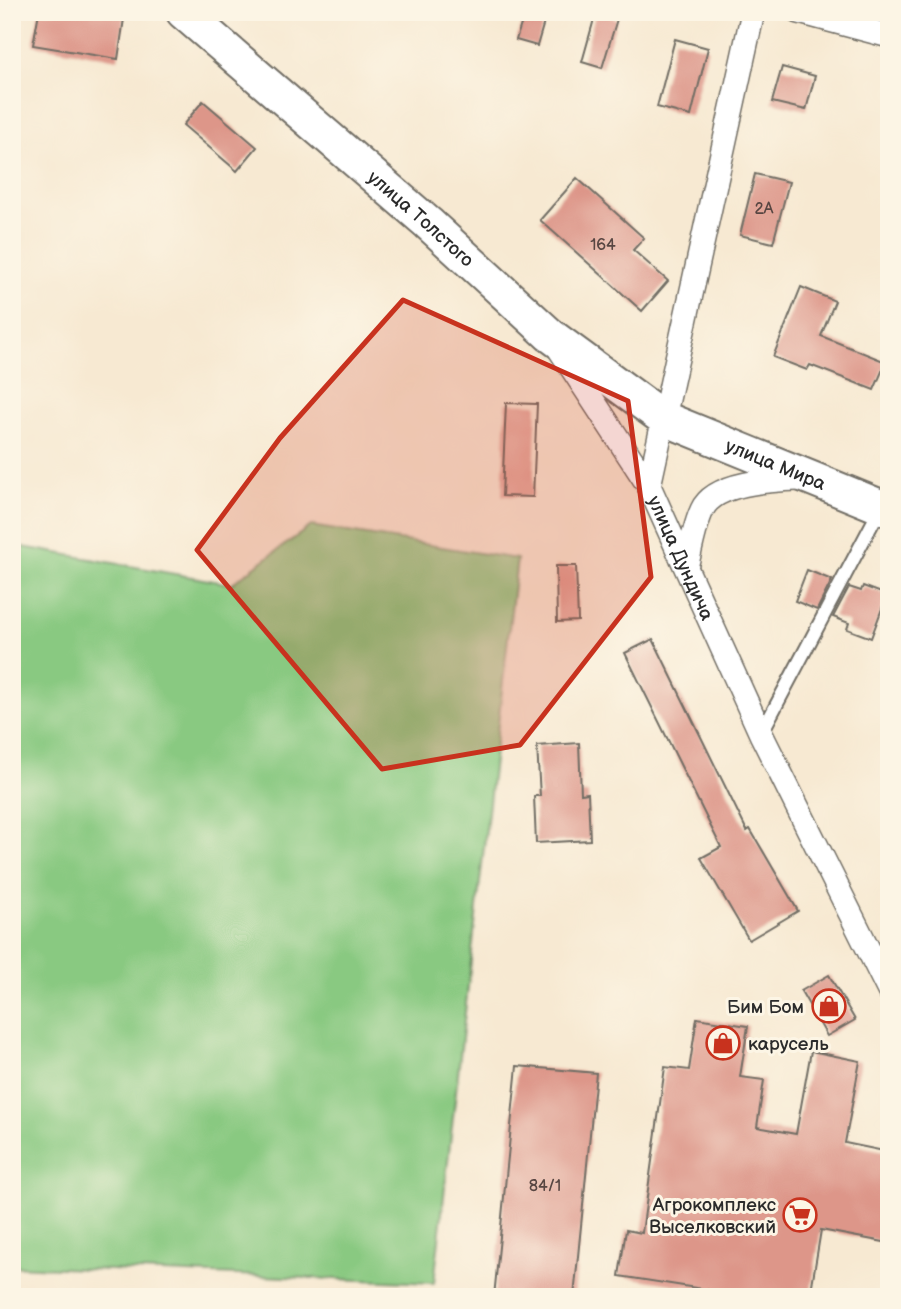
<svg xmlns="http://www.w3.org/2000/svg" width="901" height="1309" viewBox="0 0 901 1309" font-family="'Balsamiq Sans',sans-serif">
  <style>
    .green { fill: #89c981; stroke: #5a7a56; stroke-width: 2 }
    .building { fill: #dd9689 }
    .lines { fill: none; stroke-linecap: round; stroke-linejoin: round }
    .service-casing { stroke: #726e65; stroke-width: 16 }
    .minor-casing { stroke: #726e65; stroke-width: 26 }
    .secondary-casing { stroke: #726e65; stroke-width: 37 }
    .service { stroke: #fff; stroke-width: 12 }
    .minor { stroke: #fff; stroke-width: 23 }
    .secondary { stroke: #fff; stroke-width: 33 }
    .marked { fill: #c8321e; fill-opacity: 0.2; stroke: #c8321e; stroke-width: 5; stroke-linejoin: round }
    .labels { text-anchor: middle; stroke-width: 6; stroke-linejoin: round; paint-order: stroke }
    .number-label { font-size: 16px; fill: #584642 }
    .street-label { font-size: 19px; fill: #2b2b2b; stroke: #fcf5e5 }
    .poi-label { font-size: 19px; fill: #2b2b2b; stroke: #fcf5e5; text-anchor: end }
  </style>
  <rect width="100%" height="100%" fill="#fcf5e5"/>
  <filter id="ink" filterUnits="userSpaceOnUse"><feTurbulence type="fractalNoise" baseFrequency=".0143" numOctaves="2"/><feDisplacementMap in="SourceGraphic" scale="14" xChannelSelector="R" yChannelSelector="G"/><feConvolveMatrix kernelMatrix="1 2 1 2 8 2 1 2 1" color-interpolation-filters="sRGB"/></filter>
  <filter id="wash" filterUnits="userSpaceOnUse"><feTurbulence type="fractalNoise" baseFrequency=".00686" numOctaves="4" result="noise"/><feDisplacementMap in="SourceGraphic" scale="28" xChannelSelector="R" yChannelSelector="G"/><feGaussianBlur stdDeviation="1.57" result="paint"/><feColorMatrix in="noise" values="0 0 0 0 0 0 0 0 0 0 0 0 0 0 0 0 0 1.4 0 .05"/><feComposite in="paint" operator="in"/></filter>
  <g filter="url(#wash)">
    <rect width="100%" height="100%" fill="#f7e9d2"/>
    <path class="green" d="M 311,526 L 517,559 L 434,1283 L 12,1266 L 12,545 L 231,584 Z"/>
    <g id="blocks">
      <path class="building" d="M 39,12 L 125,12 L 118,59 L 33,45 Z
        M 525,12 L 547,12 L 537,46 L 516,40 Z
        M 596,12 L 617,19 L 602,68 L 582,62 Z
        M 675,39 L 708,48 L 691,116 L 657,107 Z
        M 782,67 L 815,76 L 806,110 L 772,102 Z
        M 203,101 L 257,147 L 237,171 L 183,125 Z
        M 755,174 L 789,182 L 773,243 L 740,235 Z
        M 577,178 L 644,238 L 633,250 L 668,281 L 642,311 L 540,220 Z
        M 801,287 L 835,301 L 821,336 L 886,362 L 874,390 L 810,365 L 807,370 L 773,357 Z
        M 506,403 L 537,404 L 533,497 L 502,496 Z
        M 556,566 L 576,566 L 578,621 L 557,622 Z
        M 807,570 L 832,580 L 817,610 L 795,601 Z
        M 863,586 L 887,595 L 871,638 L 847,629 L 849,623 L 833,617 L 849,587 L 861,591 Z
        M 653,639 L 747,831 L 750,829 L 798,911 L 749,940 L 701,858 L 721,847 L 625,653 Z
        M 579,743 L 581,794 L 588,793 L 590,840 L 536,843 L 534,796 L 540,796 L 537,746 Z
        M 829,975 L 855,1020 L 827,1036 L 801,991 Z
        M 697,1018 L 748,1026 L 740,1077 L 764,1080 L 757,1127 L 796,1134 L 811,1051 L 860,1061 L 845,1143 L 889,1152 L 889,1243 L 821,1230 L 810,1297 L 754,1297 L 619,1276 L 626,1230 L 642,1233 L 665,1067 L 689,1070 Z
        M 517,1066 L 596,1073 L 574,1297 L 494,1297 Z"/>
    </g>
  </g>
  <g filter="url(#ink)">
    <use href="#blocks" fill-opacity="0" stroke="#726e65" stroke-width="2"/>
    <g class="lines">
      <defs>
        <path id="service" d="M 761,734 L 880,509"/>
        <g id="minor">
          <path id="s1" d="M 753,12 L 649,486 L 761,734 L 889,991"/>
          <path d="M 799,12 L 889,36"/>
          <path d="M 560,350 L 649,486"/>
          <path d="M 686,567 C 691,549 694,527 702,510 C 715,481 775,480 802,479"/>
        </g>
        <g id="secondary">
          <path id="s2" d="M 183,12 L 428,223 L 550,335 L 663,418 L 889,510"/>
        </g>
      </defs>
      <use href="#service" class="service-casing"/>
      <use href="#minor" class="minor-casing"/>
      <use href="#secondary" class="secondary-casing"/>
      <use href="#service" class="service"/>
      <use href="#minor" class="minor"/>
      <use href="#secondary" class="secondary"/>
    </g>
  </g>
  <path class="marked" d="M 403,300 L 628,401 L 651,577 L 520,745 L 382,769 L 197,550 L 280,438 Z"/>
  <defs>
    <symbol id="shop-ring" viewBox="-11 -11 22 22"><circle r="9.5" fill="#fcf5e5" stroke="#c8321e" stroke-width="1.5"/><path d="M-5-2.5h2.3a2.7 3.5 0 0 1 5.4 0H5L5.5 6h-11ZM-1.5-2.5h3a1.5 2.3 0 0 0-3 0Z" fill="#c8321e"/></symbol>
    <symbol id="supermarket-ring" viewBox="-11 -11 22 22"><circle r="9.5" fill="#fcf5e5" stroke="#c8321e" stroke-width="1.5"/><path d="M-6-5.5h2.5l.6 2H6L4.5 2H-2.5L-4.4-4H-6ZM-1.5 3.2a1.3 1.3 0 1 0 .1 0ZM3 3.2a1.3 1.3 0 1 0 .1 0Z" fill="#c8321e"/></symbol>
  </defs>
  <g fill-rule="evenodd">
    <use href="#shop-ring" x="810" y="987" width="38" height="38"/>
    <use href="#shop-ring" x="704" y="1024" width="38" height="38"/>
    <use href="#supermarket-ring" x="781" y="1196" width="38" height="38"/>
  </g>
  <g class="labels">
    <g class="number-label">
      <text x="764" y="214">2А</text>
      <text x="603" y="250">164</text>
      <text x="545" y="1191">84/1</text>
    </g>
    <g class="street-label">
      <text dy="7" stroke="none"><textPath href="#s2" startOffset="315">улица Толстого</textPath></text>
      <text dy="7" stroke="none"><textPath href="#s2" startOffset="751">улица Мира</textPath></text>
      <text dy="7" stroke="none"><textPath href="#s1" startOffset="564">улица Дундича</textPath></text>
    </g>
    <g class="poi-label">
      <text x="804" y="1013">Бим Бом</text>
      <text x="748" y="1050" text-anchor="start">карусель</text>
      <text x="776" y="1211">Агрокомплекс<tspan x="776" dy="22">Выселковский</tspan></text>
    </g>
  </g>
  <rect width="901" height="1309" fill="none" stroke="#fcf5e5" stroke-width="42"/>
</svg>
